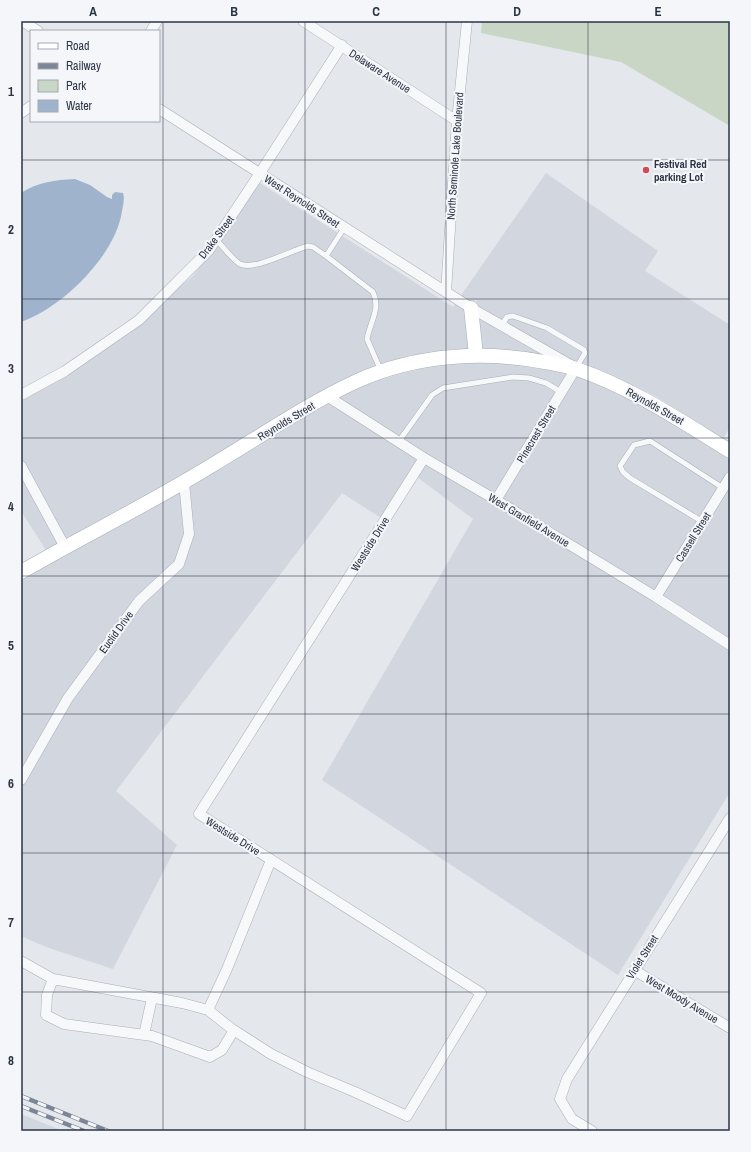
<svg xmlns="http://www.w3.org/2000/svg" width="751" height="1152" viewBox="0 0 751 1152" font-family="'Archivo Narrow',sans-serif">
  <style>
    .built { fill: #d2d6de }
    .green { fill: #c9d6c5 }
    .water { fill: #9fb4cc }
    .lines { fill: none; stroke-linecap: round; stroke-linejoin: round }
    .service-casing { stroke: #a9aeb7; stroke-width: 6 }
    .minor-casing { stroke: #a9aeb7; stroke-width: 11 }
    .secondary-casing { stroke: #a9aeb7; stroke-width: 15 }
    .service { stroke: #f7f8fa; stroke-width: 5 }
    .minor { stroke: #f7f8fa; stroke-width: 10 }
    .secondary { stroke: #fff; stroke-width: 14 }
    .rail-casing { stroke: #7d8696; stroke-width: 4.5 }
    .rail { stroke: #f4f6f9; stroke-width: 3; stroke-dasharray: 9; stroke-linecap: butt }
    .grid { fill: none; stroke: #2b3445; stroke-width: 1; stroke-opacity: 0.55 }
    .poi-dot { fill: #d1495b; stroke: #f4f6f9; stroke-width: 1.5 }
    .labels { text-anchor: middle; stroke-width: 4; stroke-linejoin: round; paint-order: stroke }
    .street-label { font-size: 11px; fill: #2b3445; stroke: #f4f6f9 }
    .poi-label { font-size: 11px; font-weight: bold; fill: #2b3445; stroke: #f4f6f9; text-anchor: start }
    .neatline { fill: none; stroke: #2b3445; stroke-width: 1.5 }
    .grid-label { font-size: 13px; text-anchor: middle; font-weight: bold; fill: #2b3445 }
  </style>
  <rect width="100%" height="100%" fill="#e4e7ec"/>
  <path class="built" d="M 546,173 L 658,251 L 645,271 L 730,325 L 730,427 L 723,439 L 655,396 L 615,376 L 584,363 L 536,353 L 482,348 L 476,300 L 464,303 L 468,349 L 453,349 L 418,355 L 182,476 L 46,550 L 21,511 L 21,395 L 88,360 L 193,276 L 260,183 L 453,307 Z
    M 470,362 L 470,363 L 476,362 L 502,363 L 533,367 L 573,375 L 609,389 L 648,409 L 730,460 L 730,792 L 618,975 L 322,780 L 473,519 L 413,474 L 389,523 L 342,493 L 116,791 L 177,845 L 113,969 L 46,947 L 21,936 L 21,580 L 68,553 L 187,488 L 330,402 L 360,387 L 385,378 L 420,369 L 454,363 Z
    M 21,1114 L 63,1131 L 21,1131 Z"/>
  <path class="green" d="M 482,21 L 730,21 L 730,126 L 621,62 L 481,33 Z"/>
  <path class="water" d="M 75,179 L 90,185 L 107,197 L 112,199 L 112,195 L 115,192 L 123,193 C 125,198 123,205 122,211 C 116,255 62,308 21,322 L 21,193 C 38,182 55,180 75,179 Z"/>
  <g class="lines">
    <defs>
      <path id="service" d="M 344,228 L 326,256 L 373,292 C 381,309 370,322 367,339 L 381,371
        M 216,239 C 222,246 233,260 240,264 C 254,271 292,250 308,246 L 313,247 L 326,256
        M 501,326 L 507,317 L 513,316 L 547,328 L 584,350 L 585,353 L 576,368
        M 399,441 L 432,395 L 443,388 L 513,377 L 529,378 L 546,383 L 561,392
        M 703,522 L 630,478 L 623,472 L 620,466 L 634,445 L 650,441 L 723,488"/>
      <path id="minor" d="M 22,21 L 38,31
        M 303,21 L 457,121
        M 151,31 L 157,21
        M 159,109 L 471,308 L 576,368 L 496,500
        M 21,113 L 31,106
        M 446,292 L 457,121 L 467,21
        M 21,395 L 65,371 L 139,320 L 209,250 L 260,173 L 342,45
        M 327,396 L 424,458 L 496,500 L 656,597 L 730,645
        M 21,466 L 65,547
        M 656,597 L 730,477
        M 21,780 L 68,698 L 139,601 L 179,564 L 189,534 L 184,482
        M 21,961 L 53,979 L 182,1003 L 208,1010 L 232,1029 L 271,1054 L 307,1072 L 355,1092 L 407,1116 L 481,993 L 199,814 L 424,458
        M 634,970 L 730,1028
        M 53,979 L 47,995 L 46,1015 L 64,1024 L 152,1036 L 210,1057 L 222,1050 L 234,1030
        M 208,1010 L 227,969 L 271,860
        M 144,1035 L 152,998
        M 592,1131 L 572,1119 L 560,1099 L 567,1079 L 730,818"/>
      <path id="secondary" d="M 471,308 L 476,355
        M 21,572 C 85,535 151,503 214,464 C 261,436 307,404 357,381 C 417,354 486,350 550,363 C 559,365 569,366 577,369 C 632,388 681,421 730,451"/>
    </defs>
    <use href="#service" class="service-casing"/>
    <use href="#minor" class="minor-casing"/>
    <use href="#secondary" class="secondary-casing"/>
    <use href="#service" class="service"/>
    <use href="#minor" class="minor"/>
    <use href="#secondary" class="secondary"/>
    <defs>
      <path id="rail" d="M 21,1096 L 108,1131
        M 21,1106 L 84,1131"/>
    </defs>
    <use href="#rail" class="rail-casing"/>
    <use href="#rail" class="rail"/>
  </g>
  <path class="grid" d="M 163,21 L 163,1131M 305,21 L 305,1131M 446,21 L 446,1131M 588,21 L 588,1131M 21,160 L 730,160M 21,299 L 730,299M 21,438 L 730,438M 21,576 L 730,576M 21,714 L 730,714M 21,853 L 730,853M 21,992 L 730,992"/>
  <circle class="poi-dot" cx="646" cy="170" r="4"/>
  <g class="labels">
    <g class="street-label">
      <text transform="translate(380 71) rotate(33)" y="4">Delaware Avenue</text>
      <text transform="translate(455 156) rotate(-86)" y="4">North Seminole Lake Boulevard</text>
      <text transform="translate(302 201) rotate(33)" y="4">West Reynolds Street</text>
      <text transform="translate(216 237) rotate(-53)" y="4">Drake Street</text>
      <text transform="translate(655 406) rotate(29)" y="4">Reynolds Street</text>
      <text transform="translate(286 421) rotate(-31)" y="4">Reynolds Street</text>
      <text transform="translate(536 434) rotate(-59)" y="4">Pinecrest Street</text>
      <text transform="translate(529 520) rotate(31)" y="4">West Granfield Avenue</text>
      <text transform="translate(693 537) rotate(-58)" y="4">Cassell Street</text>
      <text transform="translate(370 544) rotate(-58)" y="4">Westside Drive</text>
      <text transform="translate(116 632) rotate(-54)" y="4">Euclid Drive</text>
      <text transform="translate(233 836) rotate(32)" y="4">Westside Drive</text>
      <text transform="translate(642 957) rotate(-58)" y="4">Violet Street</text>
      <text transform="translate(682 999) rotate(31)" y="4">West Moody Avenue</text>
    </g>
    <g class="poi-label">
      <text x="654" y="168">Festival Red<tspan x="654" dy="13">parking Lot</tspan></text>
    </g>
  </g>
  <rect width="751" height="1152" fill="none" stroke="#f4f6f9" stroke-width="44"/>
  <rect x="30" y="30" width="130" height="92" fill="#f4f6f9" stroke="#a4a8b1"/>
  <rect x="38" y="43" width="20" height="6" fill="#ffffff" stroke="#a4a8b1"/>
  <text x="66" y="50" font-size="12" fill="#2b3445">Road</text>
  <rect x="38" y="63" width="20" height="6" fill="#7d8696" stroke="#a4a8b1"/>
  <text x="66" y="70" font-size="12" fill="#2b3445">Railway</text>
  <rect x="38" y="80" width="20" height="12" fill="#c9d6c5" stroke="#a4a8b1"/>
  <text x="66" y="90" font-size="12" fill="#2b3445">Park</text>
  <rect x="38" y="100" width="20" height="12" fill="#9fb4cc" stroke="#a4a8b1"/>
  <text x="66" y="110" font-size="12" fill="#2b3445">Water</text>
  <rect x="22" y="22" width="707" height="1108" class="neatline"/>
  <g class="grid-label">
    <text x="93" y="16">A</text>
    <text x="234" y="16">B</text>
    <text x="376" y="16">C</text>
    <text x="517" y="16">D</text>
    <text x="658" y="16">E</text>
    <text x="11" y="96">1</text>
    <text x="11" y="234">2</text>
    <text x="11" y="373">3</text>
    <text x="11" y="511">4</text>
    <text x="11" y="650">5</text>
    <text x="11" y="788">6</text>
    <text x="11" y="927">7</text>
    <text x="11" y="1065">8</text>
  </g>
</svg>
